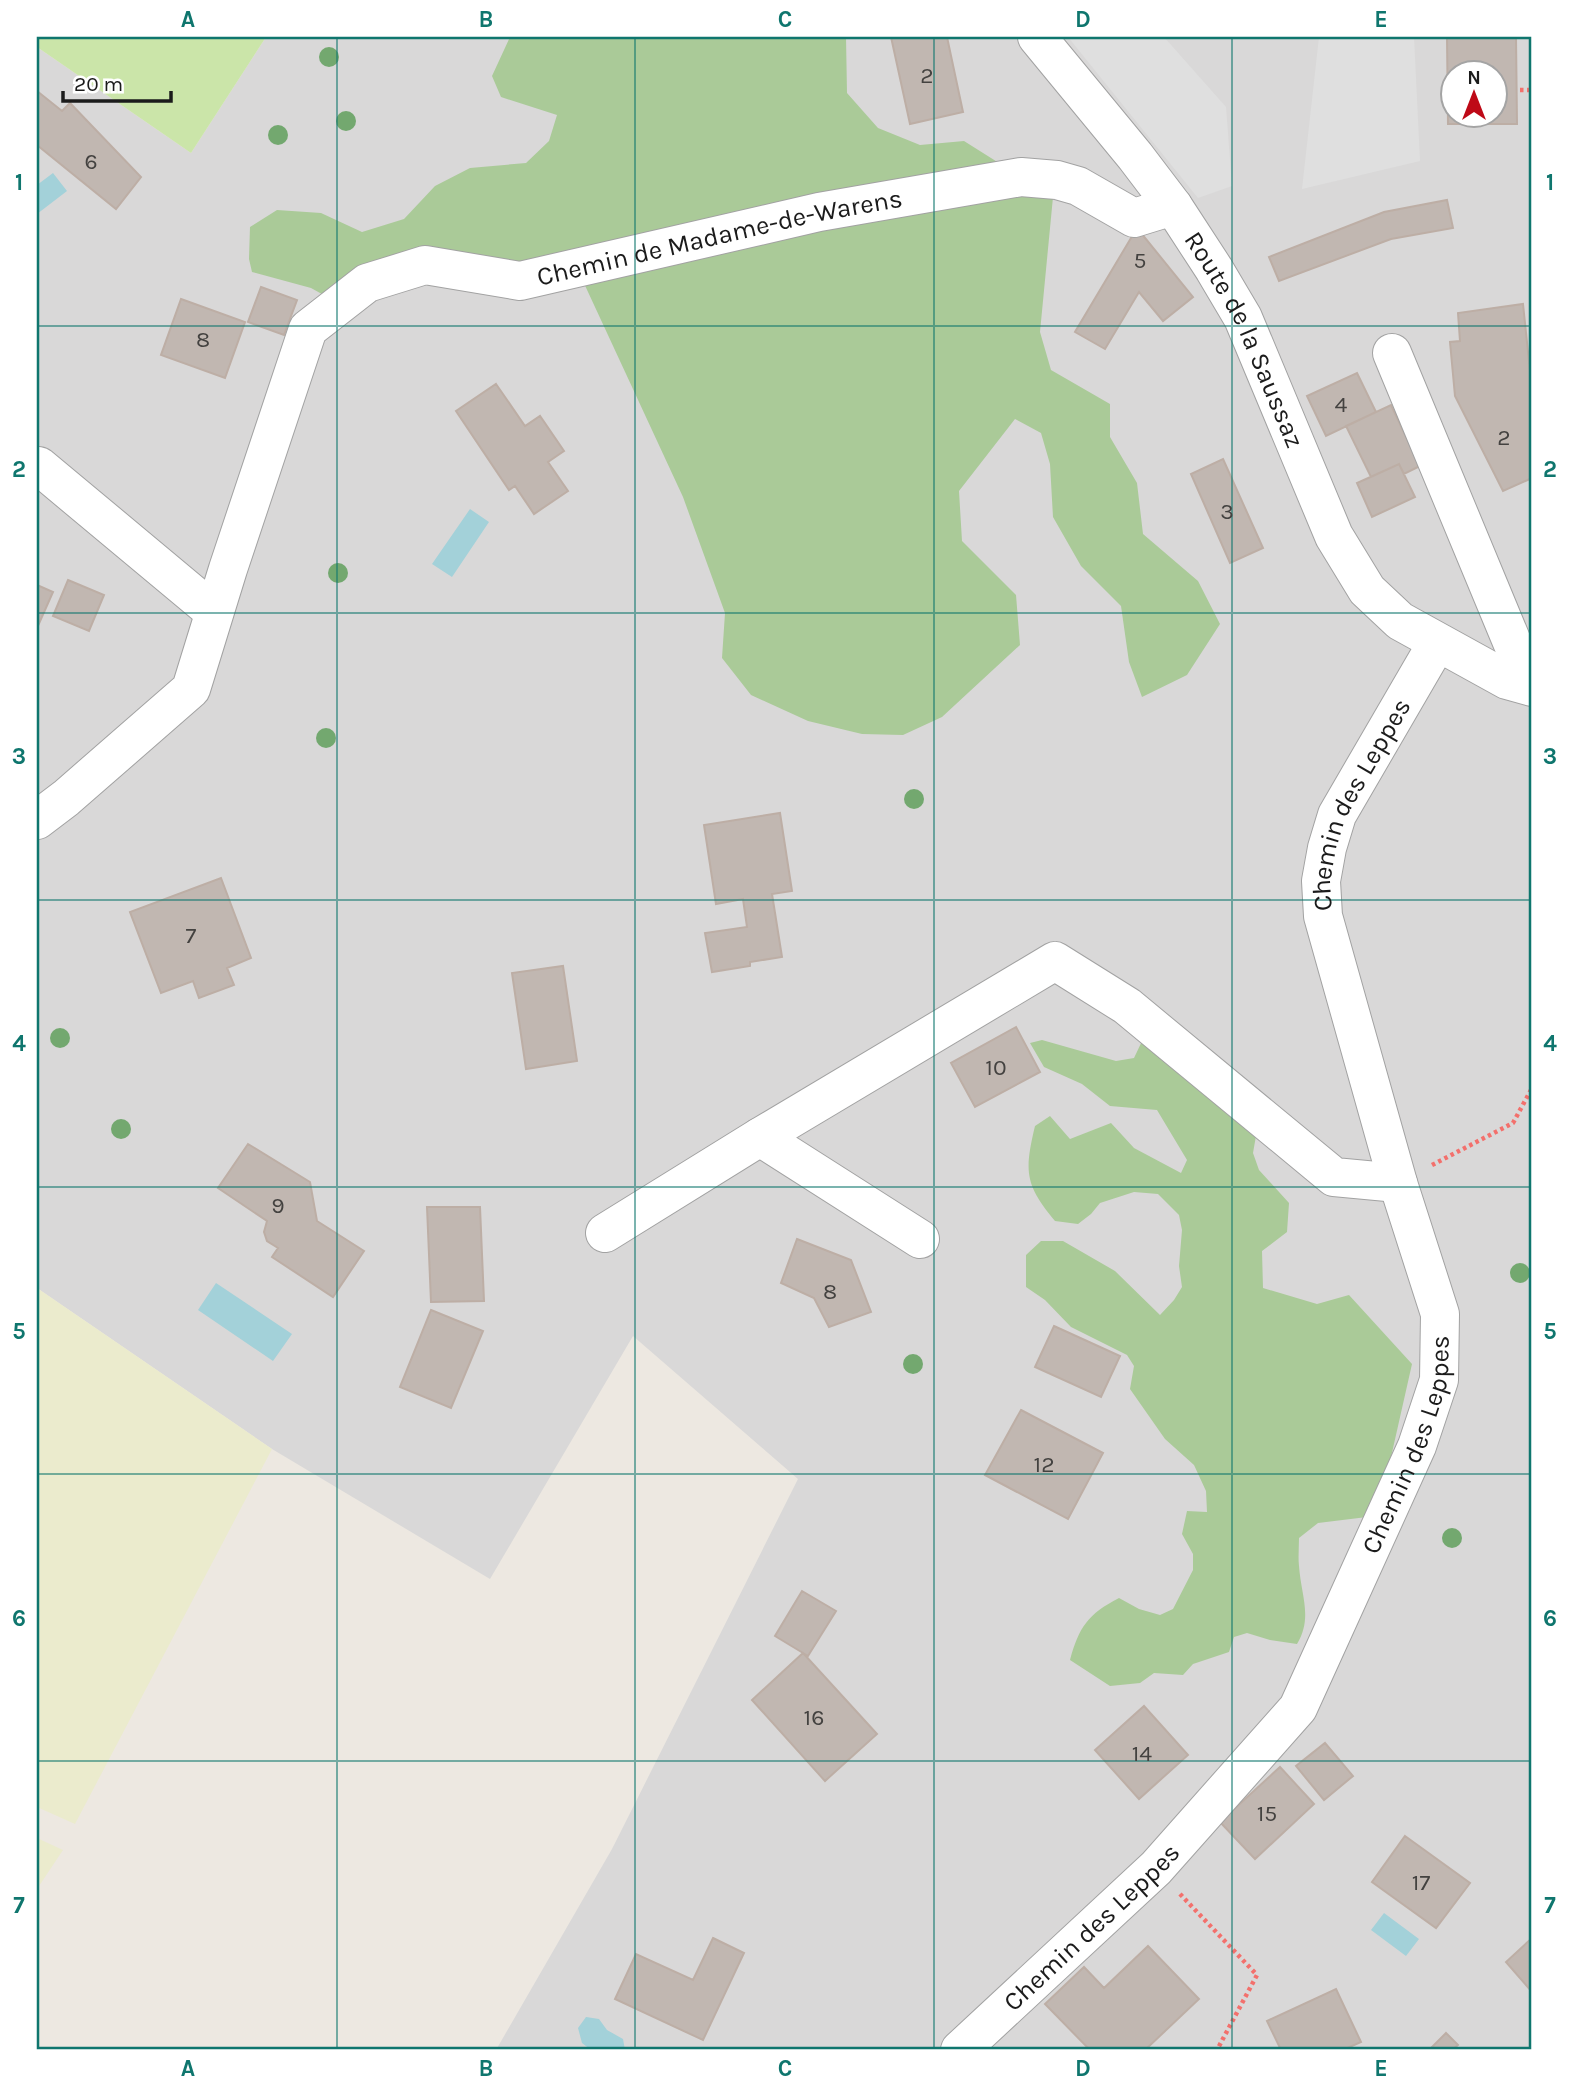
<svg xmlns="http://www.w3.org/2000/svg" width="1569" height="2087" viewBox="0 0 1569 2087" font-family="Karla,sans-serif">
  <style>
    .residential { fill: #d9d8d8; fill-rule: evenodd }
    .farmland { fill: #ebebcd }
    .grass { fill: #cbe5a9 }
    .forest { fill: #aaca98 }
    .parking { fill: #dfdfdf }
    .water { fill: #a3d1d9 }
    .building { fill: #c1b7b1; stroke: #bdaea5; stroke-width: 2; fill-rule: evenodd }
    .lines { fill: none; stroke-linecap: round; stroke-linejoin: round }
    .minor-casing { stroke: #a2a2a2; stroke-width: 40 }
    .path { stroke: #f3706c; stroke-width: 4.5; stroke-dasharray: 3.5 3.5; stroke-linecap: butt }
    .minor { stroke: #fff; stroke-width: 38 }
    .tree { fill: #73a86f }
    .grid { fill: none; stroke: #0f766e; stroke-width: 2; stroke-opacity: 0.55 }
    .labels { text-anchor: middle; stroke-width: 5; stroke-linejoin: round; paint-order: stroke }
    .number-label { font-size: 23px; fill: #444240 }
    .street-label { font-size: 26px; fill: #1b1b1b; stroke: #fff }
    .neatline { fill: none; stroke: #0f766e; stroke-width: 2.5 }
    .grid-label { font-size: 23px; text-anchor: middle; font-weight: bold; fill: #0f766e }
  </style>
  <rect width="100%" height="100%" fill="#ede8e1"/>
  <path class="residential" d="M 266,37 L 1532,37 L 1532,2050 L 496,2050 L 612,1849 L 798,1479 L 633,1336 L 490,1579 L 272,1449 L 37,1288 L 37,47 L 191,153 ZM 1454,74 L 1496,74 L 1496,116 L 1454,116 Z"/>
  <path class="farmland" d="M 37,1288 L 272,1449 L 75,1824 L 37,1807 Z
    M 37,1838 L 63,1850 L 37,1889 Z"/>
  <path class="grass" d="M 37,37 L 266,37 L 191,153 L 37,47 Z"/>
  <path class="forest" d="M 510,37 L 846,37 L 847,93 L 878,128 L 920,145 L 964,141 L 1053,197 L 1040,332 L 1051,370 L 1110,404 L 1110,437 L 1137,483 L 1143,534 L 1198,581 L 1220,624 L 1187,675 L 1142,697 L 1129,662 L 1121,606 L 1081,566 L 1053,517 L 1050,464 L 1041,433 L 1015,419 L 959,491 L 962,541 L 1016,595 L 1020,645 L 942,717 L 903,735 L 862,734 L 808,721 L 751,695 L 722,658 L 725,613 L 683,497 L 582,279 L 425,265 L 340,304 L 311,288 L 252,272 L 249,259 L 250,227 L 277,210 L 321,213 L 362,232 L 404,219 L 435,186 L 470,168 L 526,163 L 549,141 L 557,115 L 501,97 L 492,76 Z
    M 1144,1037 L 1257,1130 L 1253,1153 L 1259,1170 L 1289,1203 L 1287,1232 L 1262,1251 L 1263,1288 L 1317,1304 L 1349,1295 L 1412,1364 L 1382,1497 L 1367,1517 L 1318,1523 L 1299,1538 C 1299,1547 1298,1557 1299,1566 C 1301,1595 1313,1618 1297,1644 L 1270,1640 L 1247,1633 L 1234,1637 L 1229,1652 L 1193,1664 L 1183,1675 L 1154,1673 L 1140,1683 L 1110,1686 L 1070,1660 C 1079,1627 1088,1614 1119,1598 L 1139,1609 L 1160,1615 L 1173,1609 L 1193,1570 L 1193,1554 L 1182,1534 L 1187,1511 L 1207,1512 L 1206,1491 L 1194,1465 L 1165,1439 L 1130,1389 L 1134,1366 L 1127,1355 L 1071,1327 L 1045,1300 L 1026,1287 L 1026,1255 L 1041,1241 L 1063,1241 L 1115,1271 L 1160,1315 L 1174,1300 L 1182,1287 L 1179,1266 L 1182,1230 L 1179,1215 L 1158,1194 L 1134,1192 L 1100,1203 L 1091,1214 L 1078,1224 L 1055,1221 C 1025,1185 1024,1172 1035,1126 L 1050,1116 L 1070,1139 L 1111,1123 L 1134,1148 L 1181,1173 L 1187,1160 L 1157,1110 L 1110,1106 L 1082,1084 L 1044,1067 L 1030,1043 L 1042,1040 L 1116,1061 L 1134,1058 Z"/>
  <path class="parking" d="M 1068,37 L 1164,37 L 1226,107 L 1232,186 L 1198,198 Z
    M 1319,37 L 1414,37 L 1420,161 L 1302,189 Z"/>
  <path class="water" d="M 53,173 L 67,191 L 37,214 L 37,185 Z
    M 470,509 L 489,522 L 452,577 L 432,564 Z
    M 216,1283 L 292,1334 L 273,1361 L 198,1310 Z
    M 1384,1913 L 1419,1939 L 1406,1956 L 1371,1930 Z
    M 586,2017 L 599,2019 L 607,2030 L 623,2039 L 625,2050 L 591,2050 L 582,2043 L 578,2028 Z"/>
  <path class="building" d="M 891,37 L 947,37 L 963,112 L 910,124 Z
    M 1447,37 L 1516,37 L 1517,124 L 1448,124 ZM 1454,74 L 1496,74 L 1496,116 L 1454,116 Z
    M 37,91 L 62,111 L 70,103 L 141,177 L 116,209 L 37,145 Z
    M 1447,200 L 1453,228 L 1391,239 L 1279,281 L 1269,257 L 1384,212 Z
    M 1137,228 L 1193,297 L 1163,321 L 1139,292 L 1105,349 L 1075,332 Z
    M 261,287 L 297,300 L 284,335 L 248,322 Z
    M 181,299 L 245,322 L 225,378 L 161,355 Z
    M 1523,304 L 1532,390 L 1532,478 L 1503,491 L 1455,396 L 1450,342 L 1460,341 L 1458,313 Z
    M 1357,373 L 1376,412 L 1326,436 L 1307,396 Z
    M 496,384 L 525,426 L 540,416 L 564,451 L 548,462 L 568,491 L 534,514 L 515,486 L 509,490 L 456,411 Z
    M 1391,405 L 1420,466 L 1404,474 L 1399,464 L 1371,477 L 1346,426 Z
    M 1223,459 L 1263,548 L 1230,563 L 1191,474 Z
    M 1399,464 L 1415,497 L 1372,517 L 1357,483 Z
    M 68,580 L 104,595 L 89,631 L 53,616 Z
    M 37,585 L 53,592 L 37,628 Z
    M 780,813 L 792,891 L 772,894 L 782,957 L 750,962 L 750,966 L 712,972 L 705,933 L 747,927 L 743,899 L 716,904 L 704,825 Z
    M 221,878 L 251,958 L 227,968 L 234,985 L 199,998 L 193,981 L 161,993 L 130,912 Z
    M 563,966 L 577,1061 L 526,1069 L 512,973 Z
    M 1016,1027 L 1040,1072 L 975,1107 L 951,1063 Z
    M 248,1144 L 310,1182 L 317,1221 L 364,1251 L 333,1297 L 272,1257 L 278,1248 L 267,1241 L 264,1232 L 267,1221 L 218,1188 Z
    M 427,1207 L 480,1207 L 484,1301 L 431,1302 Z
    M 797,1239 L 851,1260 L 871,1312 L 829,1327 L 814,1298 L 781,1283 Z
    M 431,1310 L 483,1331 L 451,1408 L 400,1387 Z
    M 1054,1326 L 1120,1356 L 1101,1397 L 1035,1367 Z
    M 1021,1410 L 1103,1453 L 1068,1519 L 985,1475 Z
    M 802,1591 L 836,1611 L 808,1656 L 775,1636 Z
    M 803,1653 L 877,1734 L 825,1781 L 752,1700 Z
    M 1144,1706 L 1188,1755 L 1139,1799 L 1095,1750 Z
    M 1325,1743 L 1353,1776 L 1324,1800 L 1296,1766 Z
    M 1280,1767 L 1314,1804 L 1255,1859 L 1220,1822 Z
    M 1405,1836 L 1470,1883 L 1436,1928 L 1372,1882 Z
    M 713,1938 L 744,1953 L 703,2040 L 615,1999 L 636,1954 L 693,1980 Z
    M 1532,1938 L 1532,1992 L 1506,1962 Z
    M 1148,1946 L 1199,1999 L 1145,2050 L 1090,2050 L 1045,2004 L 1084,1967 L 1104,1988 Z
    M 1336,1989 L 1361,2042 L 1343,2050 L 1281,2050 L 1267,2021 Z
    M 1446,2033 L 1458,2045 L 1452,2050 L 1429,2050 Z"/>
  <g class="lines">
    <defs>
      <g id="minor">
        <path id="s1" d="M 1037,37 L 1135,156 L 1173,206 L 1214,269 L 1243,318 L 1334,536 L 1367,590 L 1400,621 L 1507,680 L 1532,687"/>
        <path d="M 1392,353 L 1517,654"/>
        <path d="M 37,467 L 39,466 L 214,612"/>
        <path id="s2" d="M 37,820 L 66,798 L 191,689 L 228,569 L 308,329 L 367,283 L 425,265 L 520,281 L 819,212 L 1021,177 L 1057,180 L 1078,186 L 1134,218 L 1173,206"/>
        <path d="M 760,1137 L 920,1239"/>
        <path d="M 605,1233 L 760,1137 L 1055,961 L 1127,1006 L 1334,1177 L 1398,1183"/>
        <path id="s3" d="M 960,2050 L 1156,1868 L 1298,1708 L 1417,1446 L 1439,1380 L 1440,1314 L 1398,1183 L 1323,916 L 1321,881 L 1327,848 L 1337,815 L 1437,643"/>
      </g>
    </defs>
    <use href="#minor" class="minor-casing"/>
    <path class="path" d="M 1520,90 L 1532,90
      M 1432,1165 L 1513,1123 L 1532,1088
      M 1180,1894 L 1257,1975 L 1217,2050"/>
    <use href="#minor" class="minor"/>
  </g>
  <g class="tree">
    <circle cx="329" cy="57" r="10"/>
    <circle cx="346" cy="121" r="10"/>
    <circle cx="278" cy="135" r="10"/>
    <circle cx="338" cy="573" r="10"/>
    <circle cx="326" cy="738" r="10"/>
    <circle cx="914" cy="799" r="10"/>
    <circle cx="60" cy="1038" r="10"/>
    <circle cx="121" cy="1129" r="10"/>
    <circle cx="1520" cy="1273" r="10"/>
    <circle cx="913" cy="1364" r="10"/>
    <circle cx="1452" cy="1538" r="10"/>
  </g>
  <path class="grid" d="M 337,37 L 337,2050M 635,37 L 635,2050M 934,37 L 934,2050M 1232,37 L 1232,2050M 37,326 L 1532,326M 37,613 L 1532,613M 37,900 L 1532,900M 37,1187 L 1532,1187M 37,1474 L 1532,1474M 37,1761 L 1532,1761"/>
  <g class="labels">
    <g class="number-label">
      <text x="927" y="83">2</text>
      <text x="91" y="169">6</text>
      <text x="1140" y="268">5</text>
      <text x="203" y="347">8</text>
      <text x="1341" y="412">4</text>
      <text x="1504" y="445">2</text>
      <text x="1227" y="519">3</text>
      <text x="191" y="943">7</text>
      <text x="996" y="1075">10</text>
      <text x="278" y="1213">9</text>
      <text x="830" y="1299">8</text>
      <text x="1044" y="1472">12</text>
      <text x="814" y="1725">16</text>
      <text x="1142" y="1761">14</text>
      <text x="1267" y="1821">15</text>
      <text x="1421" y="1890">17</text>
    </g>
    <g class="street-label">
      <text dy="9" stroke="none"><textPath href="#s2" startOffset="1017">Chemin de Madame-de-Warens</textPath></text>
      <text dy="9" stroke="none"><textPath href="#s1" startOffset="369">Route de la Saussaz</textPath></text>
      <text dy="9" stroke="none"><textPath href="#s3" startOffset="1440">Chemin des Leppes</textPath></text>
      <text dy="9" stroke="none"><textPath href="#s3" startOffset="768">Chemin des Leppes</textPath></text>
      <text dy="9" stroke="none"><textPath href="#s3" startOffset="180">Chemin des Leppes</textPath></text>
    </g>
  </g>
  <rect width="1569" height="2087" fill="none" stroke="#ffffff" stroke-width="77"/>
  <g transform="translate(1474 94)"><circle r="33" fill="#ffffff" stroke="#a4a4a4" stroke-width="2"/>
  <path d="M0-5L12 26L0 18L-12 26Z" fill="#be0917"/>
  <text y="-10" font-size="19" font-weight="bold" text-anchor="middle" fill="#1b1b1b">N</text>
  </g>
  <path d="M63 91v10h108v-10" fill="none" stroke="#1b1b1b" stroke-width="3.5"/>
  <text x="74" y="91" font-size="21" fill="#1b1b1b" stroke="#ffffff" stroke-width="5" paint-order="stroke">20 m</text>
  <rect x="38" y="38" width="1492" height="2010" class="neatline"/>
  <g class="grid-label">
    <text x="188" y="27">A</text>
    <text x="486" y="27">B</text>
    <text x="785" y="27">C</text>
    <text x="1083" y="27">D</text>
    <text x="1381" y="27">E</text>
    <text x="19" y="190">1</text>
    <text x="1550" y="190">1</text>
    <text x="19" y="477">2</text>
    <text x="1550" y="477">2</text>
    <text x="19" y="764">3</text>
    <text x="1550" y="764">3</text>
    <text x="19" y="1051">4</text>
    <text x="1550" y="1051">4</text>
    <text x="19" y="1339">5</text>
    <text x="1550" y="1339">5</text>
    <text x="19" y="1626">6</text>
    <text x="1550" y="1626">6</text>
    <text x="19" y="1913">7</text>
    <text x="1550" y="1913">7</text>
    <text x="188" y="2076">A</text>
    <text x="486" y="2076">B</text>
    <text x="785" y="2076">C</text>
    <text x="1083" y="2076">D</text>
    <text x="1381" y="2076">E</text>
  </g>
</svg>
